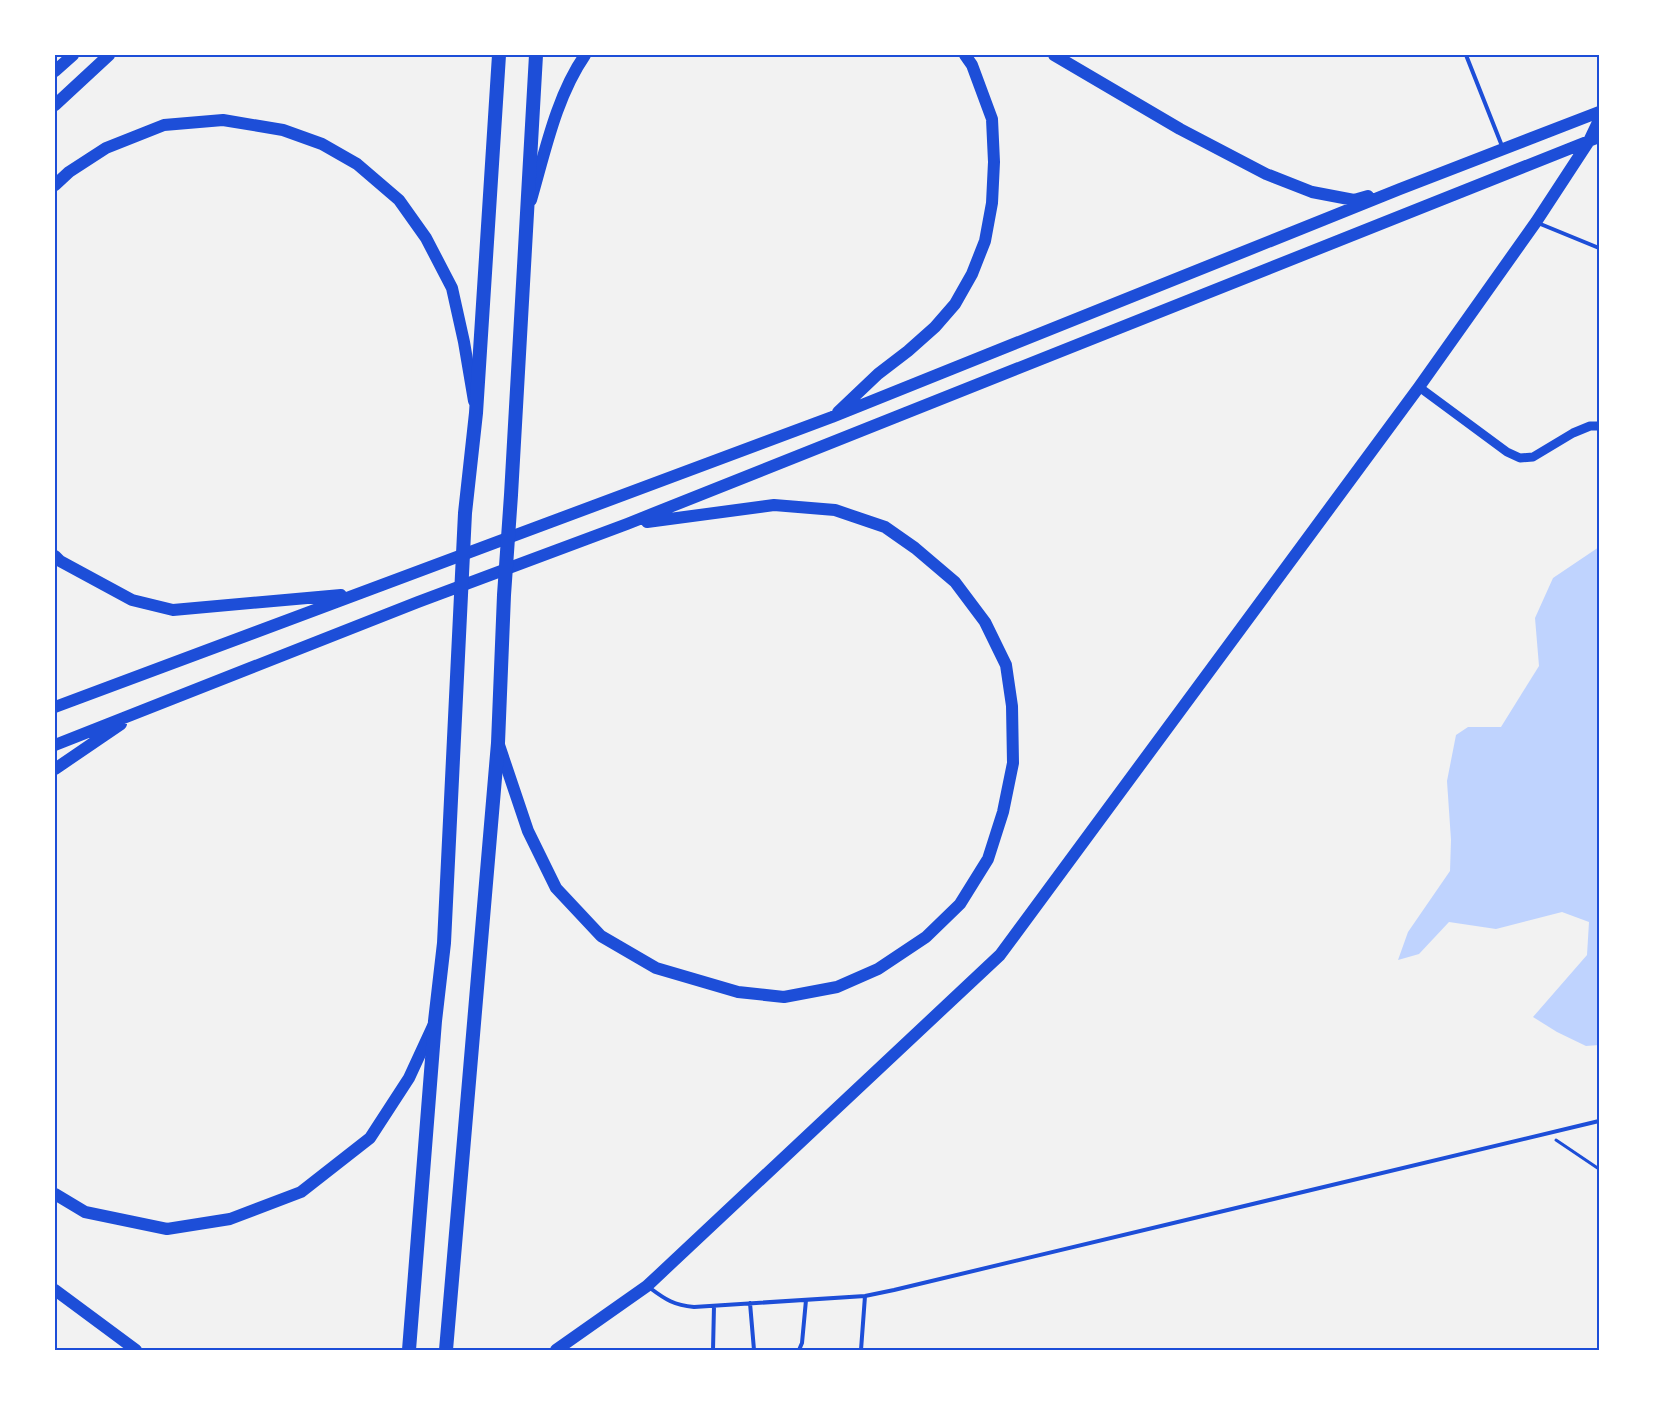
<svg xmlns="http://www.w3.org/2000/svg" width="1654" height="1405" viewBox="0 0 1654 1405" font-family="Arial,sans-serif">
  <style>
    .water { fill: #bfd3fe }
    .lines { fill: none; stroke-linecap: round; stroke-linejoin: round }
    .path { stroke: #1d4ed8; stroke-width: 3 }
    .service { stroke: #1d4ed8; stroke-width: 4 }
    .tertiary { stroke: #1d4ed8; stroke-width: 9 }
    .primary { stroke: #1d4ed8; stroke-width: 12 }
    .trunk { stroke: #1d4ed8; stroke-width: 14 }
    .neatline { fill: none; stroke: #1d4ed8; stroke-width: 2 }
  </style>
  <rect width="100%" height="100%" fill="#f2f2f2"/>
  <path class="water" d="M 1599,547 L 1599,1045 L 1586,1046 L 1557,1032 L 1533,1017 L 1587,955 L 1589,922 L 1562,912 L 1496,929 L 1449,922 L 1419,954 L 1398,960 L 1408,932 L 1450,871 L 1451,840 L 1447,781 L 1456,735 L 1468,727 L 1501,727 L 1539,666 L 1535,618 L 1553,578 Z"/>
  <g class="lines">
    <path class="path" d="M 1556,1140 L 1599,1169"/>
    <path class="service" d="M 1466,55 L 1502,146
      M 1538,223 L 1599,248
      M 650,1288 C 666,1300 674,1305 694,1307 L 865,1296 L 894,1290 L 1599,1121
      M 750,1303 L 754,1350
      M 713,1350 L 714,1306
      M 799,1350 L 802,1343 L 806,1300
      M 861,1350 L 865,1296"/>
    <path class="tertiary" d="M 1419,387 L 1507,452 L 1520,458 L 1533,457 L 1573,433 L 1590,426 L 1599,426"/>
    <path class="primary" d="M 1054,55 L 1180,129 L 1266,174 L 1312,192 L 1354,200 L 1368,196
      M 55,71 L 73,55
      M 55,105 L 109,55
      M 55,185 L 69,172 L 106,148 L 164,125 L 223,120 L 283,130 L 322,144 L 357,164 L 399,200 L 426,238 L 452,288 L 464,342 L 474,401
      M 531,200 C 545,152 556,97 585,55
      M 838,412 L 878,374 L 908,351 L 935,327 L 955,304 L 972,274 L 985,241 L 992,203 L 994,162 L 992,119 L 972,65 L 965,55
      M 55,556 L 60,561 L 132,600 L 173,610 L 341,595
      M 55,707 L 832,417 L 1400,189 L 1599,112
      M 55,745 L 418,602 L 627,524 L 1599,137
      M 499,745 L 528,831 L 556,888 L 601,936 L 656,968 L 738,992 L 784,997 L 837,987 L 878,969 L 926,937 L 960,904 L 988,859 L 1003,812 L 1013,763 L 1012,706 L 1006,665 L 985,622 L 955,582 L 915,548 L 885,527 L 835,510 L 774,505 L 647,522
      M 55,769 L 121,724
      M 55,1194 L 85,1212 L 167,1229 L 230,1219 L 301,1192 L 370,1138 L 409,1078 L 433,1026
      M 55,1290 L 136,1350
      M 556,1350 L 647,1286 L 1000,955 L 1419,387 L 1536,222 L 1589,141 L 1599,120"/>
    <path class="trunk" d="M 409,1350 L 435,1021 L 444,943 L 465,513 L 476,413 L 499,55
      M 446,1350 L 498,743 L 504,595 L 511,495 L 536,55"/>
  </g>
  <rect width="1654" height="1405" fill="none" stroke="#ffffff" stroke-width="112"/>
  <rect x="56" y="56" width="1542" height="1293" class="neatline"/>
</svg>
